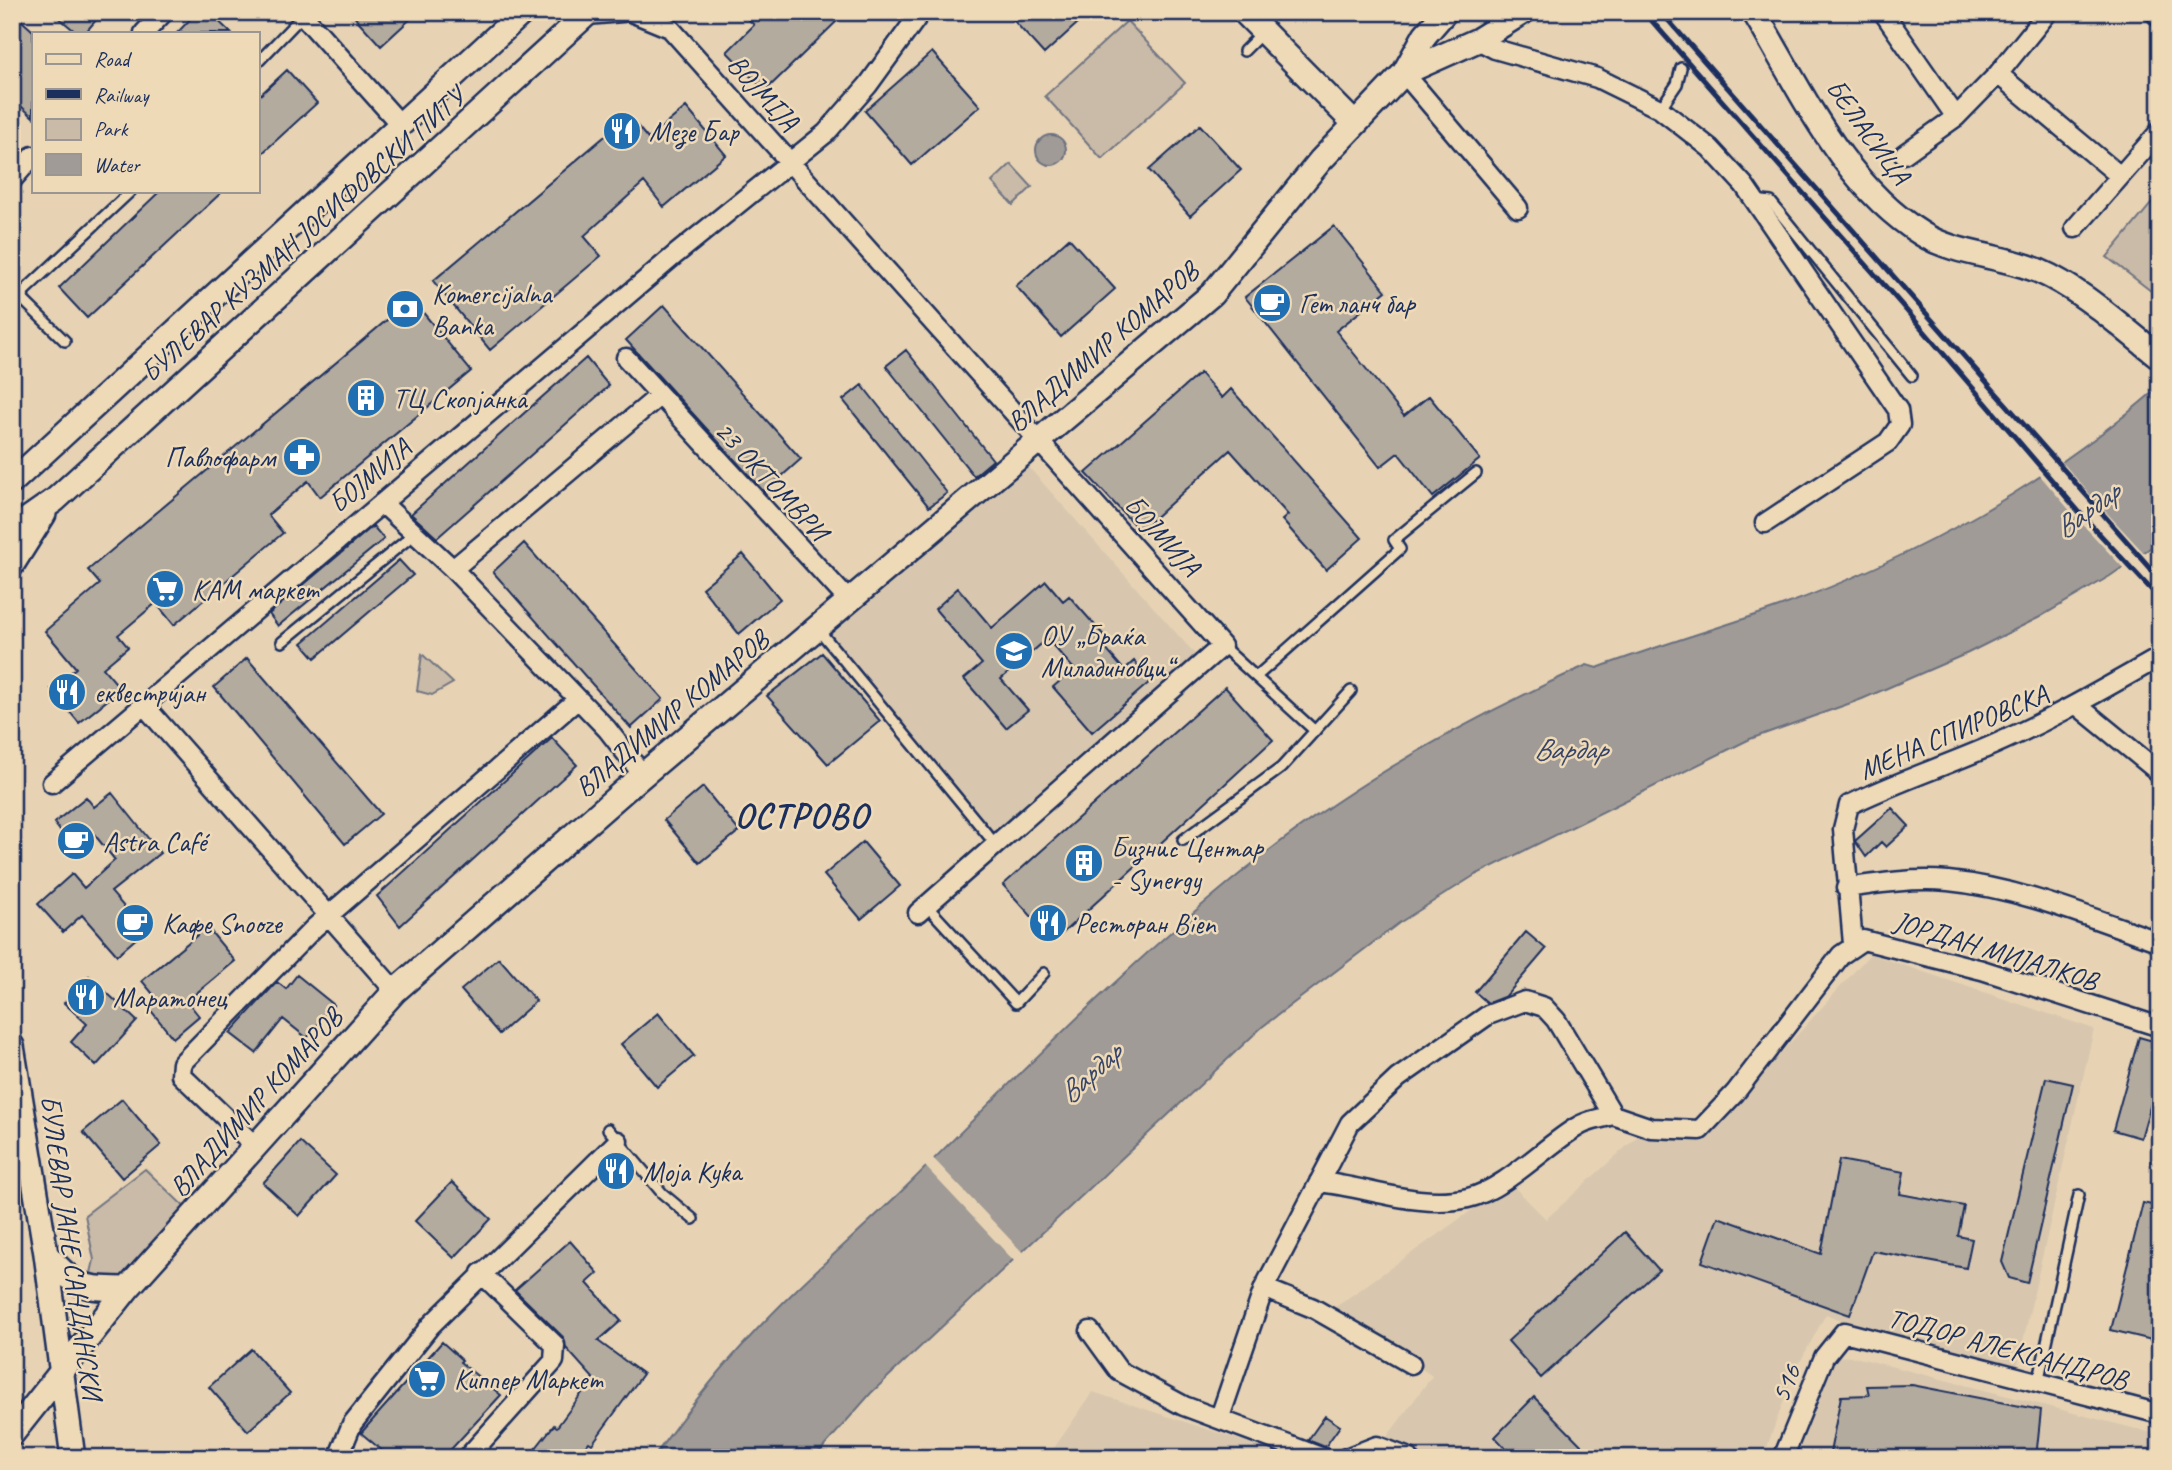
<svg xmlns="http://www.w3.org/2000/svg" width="2172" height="1470" viewBox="0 0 2172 1470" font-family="Caveat,sans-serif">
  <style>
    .built { fill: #d8c7ae }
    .green { fill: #c9bba8; stroke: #727583; stroke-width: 2 }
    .water { fill: #a09b96; stroke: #6b7080; stroke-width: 2 }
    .pier { fill: #e7d3b4 }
    .building { fill: #b4ab9f; stroke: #1b2f5e; stroke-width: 2 }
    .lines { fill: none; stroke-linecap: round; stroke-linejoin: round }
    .service-casing { stroke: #1b2f5e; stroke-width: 14 }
    .minor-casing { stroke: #1b2f5e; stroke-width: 23 }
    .tertiary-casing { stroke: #1b2f5e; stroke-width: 28 }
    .service { stroke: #efdab8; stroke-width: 9 }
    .minor { stroke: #efdab8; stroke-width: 18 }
    .tertiary { stroke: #efdab8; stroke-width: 23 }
    .rail { stroke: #1b2f5e; stroke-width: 5 }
    .labels { text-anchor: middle; stroke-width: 5; stroke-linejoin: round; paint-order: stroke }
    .street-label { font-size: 28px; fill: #1b2f5e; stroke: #efdab8 }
    .poi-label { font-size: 28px; fill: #1b2f5e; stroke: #efdab8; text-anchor: start }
    .water-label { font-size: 30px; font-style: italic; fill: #364569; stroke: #efdab8 }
    .district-label { font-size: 35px; font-weight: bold; letter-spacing: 2px; fill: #1b2f5e; stroke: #efdab8 }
  </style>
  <rect width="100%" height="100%" fill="#e7d3b4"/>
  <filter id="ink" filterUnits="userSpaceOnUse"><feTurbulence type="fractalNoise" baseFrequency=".0143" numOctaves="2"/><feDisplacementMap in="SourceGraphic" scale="14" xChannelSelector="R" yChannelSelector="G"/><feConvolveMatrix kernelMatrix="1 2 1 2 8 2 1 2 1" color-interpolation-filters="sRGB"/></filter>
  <g filter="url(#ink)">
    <path class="built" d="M 1026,464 L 1203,663 L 996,846 L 826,639 Z
      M 1870,954 L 2094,1029 L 2017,1368 L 1858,1327 L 1826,1314 L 1793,1375 L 1763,1458 L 1426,1458 L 1384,1441 L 1432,1376 L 1334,1308 L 1510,1183 L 1546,1219 L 1640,1134 L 1701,1142 Z
      M 1833,1356 L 1855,1357 L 2160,1435 L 2160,1458 L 1792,1458 Z
      M 1093,1392 L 1295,1458 L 1047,1458 Z"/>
    <path class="green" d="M 1127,21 L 1185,83 L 1102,159 L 1045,96 Z
      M 1011,164 L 1032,187 L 1013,205 L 992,182 Z
      M 2160,193 L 2160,298 L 2107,257 Z
      M 422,654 L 453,683 L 432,695 L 417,691 Z
      M 145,1169 L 193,1215 L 127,1289 L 91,1273 L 94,1260 L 85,1215 Z"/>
    <path class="water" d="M1036 150a15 15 0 1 1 30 0a15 15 0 1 1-30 0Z
      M 2160,386 L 2160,541 L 2110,576 L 2038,618 L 1968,653 L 1862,699 L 1750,739 L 1475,875 L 1399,923 L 1262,1027 L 871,1393 L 814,1458 L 653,1458 C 681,1419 710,1381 742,1346 C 794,1287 855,1237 911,1182 C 1025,1068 1139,952 1266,853 C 1363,777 1475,716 1587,665 L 1597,668 C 1657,646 1719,628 1779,607 C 1916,557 2050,482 2160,386 Z"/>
    <path class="pier" d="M 2058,457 L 2094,499 L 2146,555 L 2125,570 L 2072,513 L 2037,472 Z
      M 931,1156 L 1025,1255 L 1016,1263 L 923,1164 Z"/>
    <path class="building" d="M 12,12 L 33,31 L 33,117 L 12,98 L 12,76 L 20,68 L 12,61 Z
      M 52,12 L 103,12 L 85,33 L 77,33 Z
      M 197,12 L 209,12 L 231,33 L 177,33 Z
      M 350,12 L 418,12 L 381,46 Z
      M 742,12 L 827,12 L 836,22 L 765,91 L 727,52 L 754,25 Z
      M 1006,12 L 1090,12 L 1044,54 Z
      M 932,52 L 980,106 L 912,165 L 865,111 Z
      M 287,70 L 317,103 L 257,158 L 257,98 Z
      M 686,107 L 726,155 L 664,207 L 644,182 L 584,236 L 601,256 L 490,350 L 433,281 L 629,116 L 648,139 Z
      M 1200,125 L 1241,170 L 1190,216 L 1149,170 Z
      M 160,191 L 223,191 L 87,318 L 59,288 Z
      M 1334,226 L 1386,291 L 1336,331 L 1404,416 L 1429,396 L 1480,459 L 1433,497 L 1398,453 L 1380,467 L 1245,297 Z
      M 1069,238 L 1115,289 L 1061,337 L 1016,286 Z
      M 412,299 L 471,371 L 320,497 L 308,481 L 268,515 L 283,533 L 174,625 L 156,603 L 118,635 L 128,647 L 103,668 L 121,689 L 79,723 L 51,689 L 76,668 L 45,631 L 100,584 L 88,570 Z
      M 664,305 L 801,459 L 764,492 L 626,340 Z
      M 906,350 L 993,460 L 974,476 L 886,366 Z
      M 586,358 L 609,386 L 437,538 L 411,514 Z
      M 1200,373 L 1222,398 L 1231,389 L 1362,538 L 1326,570 L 1282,520 L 1288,515 L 1230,450 L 1140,531 L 1086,473 Z
      M 862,385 L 947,493 L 929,507 L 843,400 Z
      M 373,526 L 384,539 L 278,626 L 269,614 Z
      M 524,543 L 663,699 L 631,728 L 493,572 Z
      M 743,554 L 780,599 L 739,634 L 702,588 Z
      M 399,560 L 413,575 L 315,658 L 302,643 Z
      M 1046,581 L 1063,601 L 1069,596 L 1107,639 L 1103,646 L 1124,670 L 1134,661 L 1151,681 L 1092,732 L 1053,687 L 1074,669 L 1047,639 L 1001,679 L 1028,710 L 1006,728 L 964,679 L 982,664 L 935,609 L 958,588 L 992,628 Z
      M 822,653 L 880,721 L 828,764 L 767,696 Z
      M 247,658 L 381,814 L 345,844 L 214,687 Z
      M 1225,687 L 1273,740 L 1054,941 L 1003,885 Z
      M 552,738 L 577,765 L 400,926 L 377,896 Z
      M 703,787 L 739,831 L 700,863 L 664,820 Z
      M 112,793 L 160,853 L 111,892 L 145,931 L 117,955 L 82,915 L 63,932 L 38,904 L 72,874 L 84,888 L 115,860 L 94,834 L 75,850 L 54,823 L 86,797 L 94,807 Z
      M 1892,808 L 1909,826 L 1886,847 L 1881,842 L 1866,857 L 1855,841 Z
      M 863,842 L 900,886 L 861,919 L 824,875 Z
      M 207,927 L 235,961 L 187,1001 L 199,1016 L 173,1038 L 149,1008 L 158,1000 L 142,981 Z
      M 1526,932 L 1546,949 L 1506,996 L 1488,1003 L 1475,992 Z
      M 499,958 L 536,1001 L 499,1034 L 461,990 Z
      M 297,975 L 334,1005 L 307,1038 L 283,1019 L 256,1053 L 230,1033 L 277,982 L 286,989 Z
      M 89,976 L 137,1021 L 96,1066 L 71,1042 L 87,1024 L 64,1003 Z
      M 658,1013 L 694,1056 L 657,1087 L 621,1044 Z
      M 2139,1037 L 2160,1043 L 2160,1072 L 2141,1138 L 2113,1130 Z
      M 2046,1078 L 2073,1084 L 2027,1283 L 2009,1278 L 2002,1262 Z
      M 122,1099 L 161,1145 L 122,1178 L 83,1132 Z
      M 300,1142 L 336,1175 L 299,1216 L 263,1183 Z
      M 1839,1160 L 1904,1172 L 1900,1194 L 1964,1206 L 1958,1236 L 1972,1239 L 1966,1268 L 1873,1251 L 1850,1315 L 1702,1262 L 1718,1217 L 1821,1254 Z
      M 452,1182 L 491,1219 L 454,1258 L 415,1221 Z
      M 2143,1203 L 2160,1207 L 2160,1342 L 2111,1330 Z
      M 1625,1232 L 1659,1270 L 1541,1378 L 1508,1341 Z
      M 570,1241 L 598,1273 L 587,1283 L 621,1321 L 598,1341 L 643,1374 L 592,1444 L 589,1442 L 576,1458 L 528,1458 L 554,1425 L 557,1427 L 593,1378 L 566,1348 L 563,1337 L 515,1290 Z
      M 442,1342 L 462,1360 L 460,1362 L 501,1395 L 443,1458 L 391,1458 L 361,1433 Z
      M 251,1349 L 290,1393 L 248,1431 L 209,1387 Z
      M 1912,1385 L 2041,1410 L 2036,1458 L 1829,1458 L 1841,1396 L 1869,1395 L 1867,1386 Z
      M 1534,1397 L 1594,1458 L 1515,1458 L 1495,1437 Z
      M 1325,1416 L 1340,1426 L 1325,1447 L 1308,1440 Z"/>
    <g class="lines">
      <defs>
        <path id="service" d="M 1244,51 L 1262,33
          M 257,63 L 305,13
          M 1660,109 L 1677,84 L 1681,68
          M 1755,200 L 1771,202 L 1912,376
          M 65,341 L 19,296 L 131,191
          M 818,629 L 996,845
          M 282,642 L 413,535
          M 1222,646 L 1315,731
          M 1257,676 L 1400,549 L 1394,540 L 1476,473
          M 1183,840 L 1281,768 L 1351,691
          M 927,906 L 1016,1003 L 1044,973
          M 608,1129 L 662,1193 L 693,1219
          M 2038,1383 L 2079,1195"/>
        <path id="minor" d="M 300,12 L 399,123
          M 631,12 L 670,28 L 1222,646 L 918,913
          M 1883,12 L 1956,117
          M 2154,12 L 2160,18
          M 587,15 L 622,12
          M 144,33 L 164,12
          M 1478,40 L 1495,49 L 1597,78 L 1660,109 L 1710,148 L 1744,185 L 1898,410 L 1900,425 L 1888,442 L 1765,523
          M 1404,73 L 1518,208
          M 1998,74 L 2120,176
          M 1904,154 L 1956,117 L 1998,74 L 2048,12
          M 12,180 L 33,156
          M 2075,228 L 2160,131
          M 12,289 L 19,296
          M 626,358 L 848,600
          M 382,503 L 453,569 L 607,729 L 643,775
          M 453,569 L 659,396
          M 143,704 L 395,991
          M 2077,705 L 2160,773
          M 52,783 L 676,254 L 826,133 L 868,85 L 921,12
          M 1846,888 C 1880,883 1914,878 1948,881 C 2021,888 2091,918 2160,942
          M 1853,944 L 1843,829 L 1849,805 C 1896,782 1945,766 1993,745 C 2051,720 2105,688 2160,657
          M 1613,1115 L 1651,1128 L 1700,1130 L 1735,1093 L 1841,955 L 1863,940 L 1982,970 L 2160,1027
          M 255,1146 L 181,1075 L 182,1063 L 314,928 L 577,700
          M 1319,1182 C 1368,1187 1418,1209 1468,1198 C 1504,1190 1545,1146 1577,1127 C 1587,1120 1601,1119 1613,1115
          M 1264,1288 L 1313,1308 L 1411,1364
          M 1090,1331 L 1119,1371 L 1184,1406 L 1323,1458
          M 1220,1417 L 1264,1288 L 1350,1123 L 1398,1078 L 1488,1015 L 1525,1001 L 1544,1007 L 1556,1020 L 1613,1115
          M 338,1458 L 352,1424 L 431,1325 L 618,1141
          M 467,1458 L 554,1361 L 555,1345 L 481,1273
          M 1346,1458 L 1377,1446 L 1409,1458
          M 1783,1458 L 1824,1357 L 1844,1332 L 2160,1414"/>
        <path id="tertiary" d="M 1244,12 L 1355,124
          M 1754,12 C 1801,90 1843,185 1922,234 C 1956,255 2002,255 2039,271 C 2083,290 2122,328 2160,357
          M 1404,73 L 1478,40 L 1523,12
          M 12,482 L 523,12
          M 12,530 L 55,500 L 589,12
          M 12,565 L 44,514
          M 12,1046 L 46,1254 L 73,1458
          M 46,1254 C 77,1289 82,1288 127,1289
          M 12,1434 L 127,1289 L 395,991 L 624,791 L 1212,294 L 1320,161 L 1404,73 L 1425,35 L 1445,12"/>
      </defs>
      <use href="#service" class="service-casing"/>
      <use href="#minor" class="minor-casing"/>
      <use href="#tertiary" class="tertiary-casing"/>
      <use href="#service" class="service"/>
      <use href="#minor" class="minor"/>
      <use href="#tertiary" class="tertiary"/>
      <path class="rail" d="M 1644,12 L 1900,303 L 2080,513 L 2160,599
        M 1661,12 L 2160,579"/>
    </g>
  </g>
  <defs>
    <symbol id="restaurant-disc" viewBox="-11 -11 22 22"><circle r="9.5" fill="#1f6fb2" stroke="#efdab8"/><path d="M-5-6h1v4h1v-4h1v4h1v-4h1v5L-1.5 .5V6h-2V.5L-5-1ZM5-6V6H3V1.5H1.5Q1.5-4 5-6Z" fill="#fff"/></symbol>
    <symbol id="cafe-disc" viewBox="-11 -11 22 22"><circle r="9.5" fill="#1f6fb2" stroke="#efdab8"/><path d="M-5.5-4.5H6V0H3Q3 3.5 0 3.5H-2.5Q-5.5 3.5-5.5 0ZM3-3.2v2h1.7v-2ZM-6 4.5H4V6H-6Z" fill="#fff"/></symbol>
    <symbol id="bank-disc" viewBox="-11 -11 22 22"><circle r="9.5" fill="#1f6fb2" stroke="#efdab8"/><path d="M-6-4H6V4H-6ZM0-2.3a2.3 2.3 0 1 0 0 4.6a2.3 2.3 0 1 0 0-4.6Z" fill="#fff"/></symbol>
    <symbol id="building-disc" viewBox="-11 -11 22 22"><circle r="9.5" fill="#1f6fb2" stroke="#efdab8"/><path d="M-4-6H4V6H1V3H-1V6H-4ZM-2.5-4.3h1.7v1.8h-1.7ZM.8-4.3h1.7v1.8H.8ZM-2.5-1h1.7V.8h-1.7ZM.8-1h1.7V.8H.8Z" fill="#fff"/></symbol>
    <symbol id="pharmacy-disc" viewBox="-11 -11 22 22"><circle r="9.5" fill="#1f6fb2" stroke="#efdab8"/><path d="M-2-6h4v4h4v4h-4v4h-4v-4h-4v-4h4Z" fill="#fff"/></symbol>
    <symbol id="supermarket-disc" viewBox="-11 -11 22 22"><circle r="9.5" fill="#1f6fb2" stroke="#efdab8"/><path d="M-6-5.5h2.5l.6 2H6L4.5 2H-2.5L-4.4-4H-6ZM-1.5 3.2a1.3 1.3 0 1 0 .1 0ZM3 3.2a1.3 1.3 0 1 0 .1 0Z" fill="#fff"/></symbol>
    <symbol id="school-disc" viewBox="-11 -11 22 22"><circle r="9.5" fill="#1f6fb2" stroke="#efdab8"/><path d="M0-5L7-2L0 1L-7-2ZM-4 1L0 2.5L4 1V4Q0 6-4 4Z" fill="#fff"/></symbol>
  </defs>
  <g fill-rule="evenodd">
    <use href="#restaurant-disc" x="600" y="109" width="44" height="44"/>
    <use href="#cafe-disc" x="1250" y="281" width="44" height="44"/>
    <use href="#bank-disc" x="383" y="287" width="44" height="44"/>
    <use href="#building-disc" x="344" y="376" width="44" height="44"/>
    <use href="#pharmacy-disc" x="280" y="435" width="44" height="44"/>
    <use href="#supermarket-disc" x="143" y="567" width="44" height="44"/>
    <use href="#school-disc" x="992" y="629" width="44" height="44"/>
    <use href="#restaurant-disc" x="45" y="670" width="44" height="44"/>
    <use href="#cafe-disc" x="54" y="819" width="44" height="44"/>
    <use href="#building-disc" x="1062" y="841" width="44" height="44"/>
    <use href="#cafe-disc" x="113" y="901" width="44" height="44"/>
    <use href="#restaurant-disc" x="1026" y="901" width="44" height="44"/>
    <use href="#restaurant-disc" x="64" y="975" width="44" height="44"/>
    <use href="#restaurant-disc" x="594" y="1149" width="44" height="44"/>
    <use href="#supermarket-disc" x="405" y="1357" width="44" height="44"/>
  </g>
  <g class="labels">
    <g class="street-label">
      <text transform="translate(764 92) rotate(48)" y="10">BOJMIJA</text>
      <text transform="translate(1869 131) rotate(54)" y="10">БЕЛАСИЦА</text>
      <text transform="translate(302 234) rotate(-42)" y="10">БУЛЕВАР КУЗМАН ЈОСИФОВСКИ ПИТУ</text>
      <text transform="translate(1102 346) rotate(-41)" y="10">ВЛАДИМИР КОМАРОВ</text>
      <text transform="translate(369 475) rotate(-40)" y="10">БОЈМИЈА</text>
      <text transform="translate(772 480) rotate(47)" y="10">23 ОКТОМВРИ</text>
      <text transform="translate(1163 535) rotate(48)" y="10">БОЈМИЈА</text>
      <text transform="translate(671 713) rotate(-40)" y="10">ВЛАДИМИР КОМАРОВ</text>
      <text transform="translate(1953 731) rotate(-23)" y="10">МЕНА СПИРОВСКА</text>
      <text transform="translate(1996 950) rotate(17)" y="10">ЈОРДАН МИЈАЛКОВ</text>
      <text transform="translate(255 1102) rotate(-48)" y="10">ВЛАДИМИР КОМАРОВ</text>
      <text transform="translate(72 1247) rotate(82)" y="10">БУЛЕВАР ЈАНЕ САНДАНСКИ</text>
      <text transform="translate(2008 1348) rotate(15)" y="10">ТОДОР АЛЕКСАНДРОВ</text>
      <text transform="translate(1785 1383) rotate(-68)" y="10">516</text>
    </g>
    <g class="poi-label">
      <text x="649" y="141">Мезе Бар</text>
      <text x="432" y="303">Komercijalna<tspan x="432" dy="32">Banka</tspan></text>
      <text x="1299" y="313">Гет ланч бар</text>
      <text x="393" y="408">ТЦ Скопјанка</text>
      <text x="275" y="467" text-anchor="end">Павлофарм</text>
      <text x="192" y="599">KAM маркет</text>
      <text x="1041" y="645">ОУ „Браќа<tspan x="1041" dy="32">Миладиновци“</tspan></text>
      <text x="94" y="702">еквестријан</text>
      <text x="103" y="851">Astra Café</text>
      <text x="1111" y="857">Бизнис Центар<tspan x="1111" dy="32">- Synergy</tspan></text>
      <text x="162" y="933">Кафе Snooze</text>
      <text x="1075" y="933">Ресторан Bien</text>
      <text x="113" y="1007">Маратонец</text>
      <text x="643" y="1181">Moja Kyka</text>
      <text x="454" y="1389">Киппер Маркет</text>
    </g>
    <g class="water-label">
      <text transform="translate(2087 510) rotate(-36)" y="10">Вардар</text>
      <text x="1570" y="759">Вардар</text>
      <text transform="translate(1090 1073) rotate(-42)" y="10">Вардар</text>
    </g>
    <g class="district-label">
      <text x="802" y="827">ОСТРОВО</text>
    </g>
  </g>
  <rect width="2172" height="1470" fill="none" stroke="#efdab8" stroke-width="42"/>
  <rect x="21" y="21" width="2130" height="1428" fill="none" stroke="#1b2f5e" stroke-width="2.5" filter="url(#ink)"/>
  <rect x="32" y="32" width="228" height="161" fill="#efdab8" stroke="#9a9694" stroke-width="2"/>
  <rect x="46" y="54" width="35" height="10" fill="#efdab8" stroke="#9a9694" stroke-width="2"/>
  <text x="94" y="66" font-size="21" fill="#1b2f5e">Road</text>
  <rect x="46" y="89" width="35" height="10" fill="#1b2f5e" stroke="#9a9694" stroke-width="2"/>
  <text x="94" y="102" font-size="21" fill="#1b2f5e">Railway</text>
  <rect x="46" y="119" width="35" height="21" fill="#c9bba8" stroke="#9a9694" stroke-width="2"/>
  <text x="94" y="136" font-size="21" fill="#1b2f5e">Park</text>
  <rect x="46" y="154" width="35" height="21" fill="#a09b96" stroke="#9a9694" stroke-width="2"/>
  <text x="94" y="172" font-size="21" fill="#1b2f5e">Water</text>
</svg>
